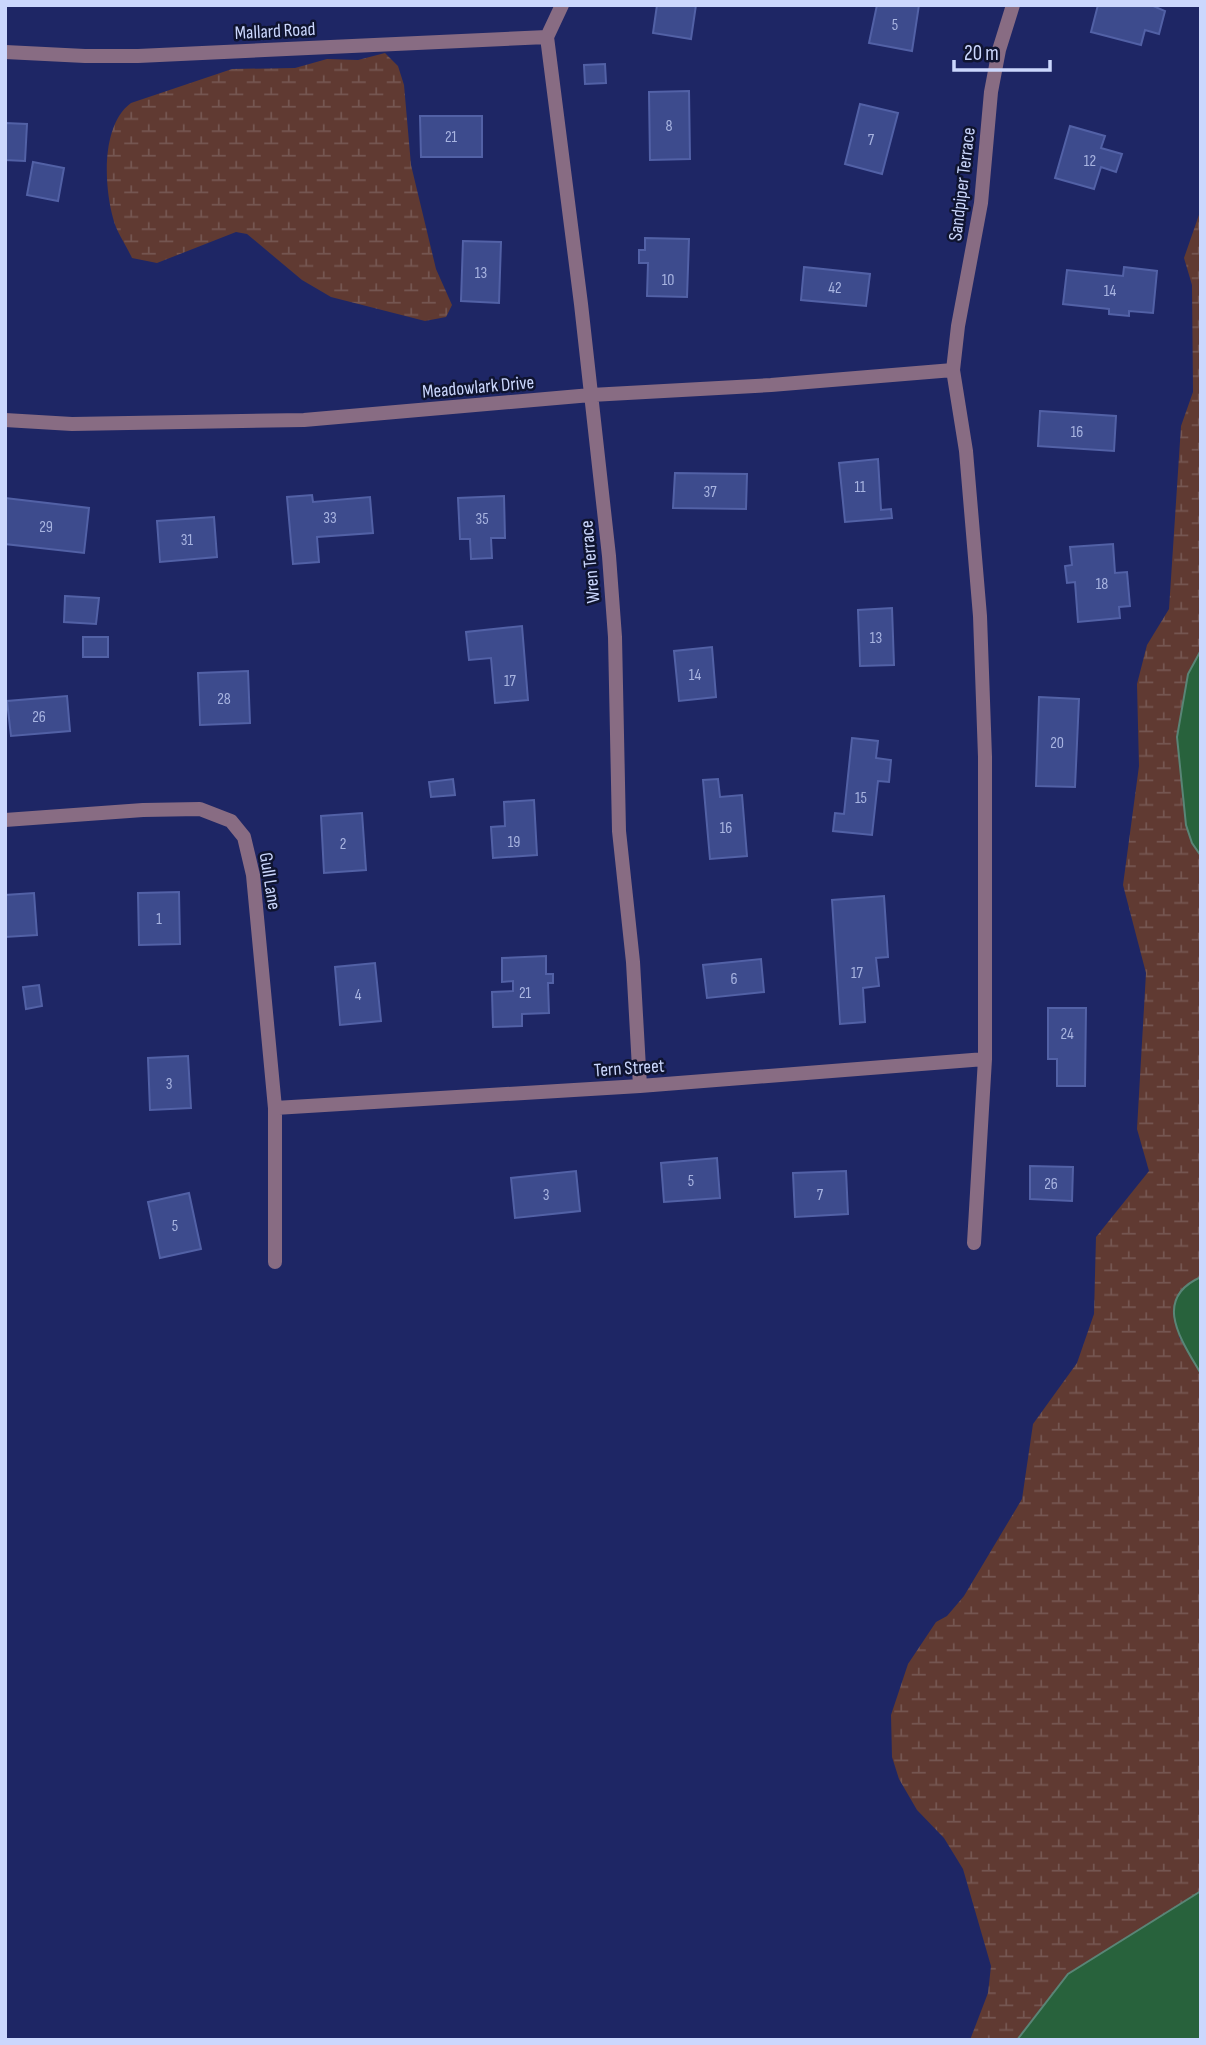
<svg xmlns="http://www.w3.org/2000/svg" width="1206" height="2045" viewBox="0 0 1206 2045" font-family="'Sofia Sans Condensed',sans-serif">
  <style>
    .wetland { fill: url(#wetland-marsh) }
    .water { fill: #28623c; stroke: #598576; stroke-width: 2 }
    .building { fill: #3d4b8d; stroke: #5261a6; stroke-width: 2 }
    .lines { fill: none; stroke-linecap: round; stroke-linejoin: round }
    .minor { stroke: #886c83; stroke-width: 14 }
    .labels { text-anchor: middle; stroke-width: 5; stroke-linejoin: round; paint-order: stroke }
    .number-label { font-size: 16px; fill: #a8b4e1 }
    .street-label { font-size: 19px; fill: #cbd7fd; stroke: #0f1430 }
  </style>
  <defs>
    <pattern id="wetland-marsh" width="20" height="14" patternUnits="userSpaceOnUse" patternTransform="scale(1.75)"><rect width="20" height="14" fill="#603a32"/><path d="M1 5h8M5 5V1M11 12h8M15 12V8" fill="none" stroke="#755651"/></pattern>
  </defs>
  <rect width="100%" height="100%" fill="#1e2665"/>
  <path class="wetland" d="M 385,53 L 398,66 L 404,85 L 411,165 L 436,269 L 452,305 L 446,317 L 425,321 L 331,297 L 302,280 L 247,234 L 236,232 L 157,263 L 132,258 C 126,245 116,231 113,218 C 104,185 101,125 131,103 L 232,69 L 295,68 L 327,59 L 358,60 Z
    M 1201,209 L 1201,650 L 1188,674 L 1192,843 L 1201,856 L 1201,1277 L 1190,1282 L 1179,1337 L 1201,1374 L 1201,1891 L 1068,1974 L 1017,2040 L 970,2040 L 988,1993 L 991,1966 L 963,1869 L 944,1838 L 917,1810 L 899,1779 L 892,1757 L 891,1715 L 908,1664 L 936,1622 L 947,1616 L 964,1596 L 1022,1499 L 1033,1424 L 1077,1363 L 1094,1314 L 1096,1237 L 1149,1171 L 1137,1129 L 1146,973 L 1123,885 L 1139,766 L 1137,684 L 1147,645 L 1169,609 L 1181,426 L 1193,392 L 1192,285 L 1184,258 Z"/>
  <path class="water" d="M 1201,650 L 1201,856 L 1192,843 L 1186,825 L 1177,737 L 1188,674 Z
    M 1201,1277 L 1201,1374 C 1182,1341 1151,1299 1201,1277 Z
    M 1201,1891 L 1201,2040 L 1017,2040 L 1068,1974 Z"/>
  <path class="building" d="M 657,5 L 696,5 L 691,39 L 653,33 Z
    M 877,5 L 919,5 L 912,51 L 869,43 Z
    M 1098,5 L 1151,5 L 1165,11 L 1159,34 L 1145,30 L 1141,45 L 1091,32 Z
    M 605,64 L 606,83 L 585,84 L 584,65 Z
    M 689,91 L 690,159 L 650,160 L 649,92 Z
    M 860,104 L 898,113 L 882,174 L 845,164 Z
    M 420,116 L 482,116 L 482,157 L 421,157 Z
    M 5,123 L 27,124 L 25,161 L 5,160 Z
    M 1070,126 L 1105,136 L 1101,148 L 1122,154 L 1116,172 L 1101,167 L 1094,189 L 1055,178 Z
    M 33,162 L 64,168 L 58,201 L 27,195 Z
    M 645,238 L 689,239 L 687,297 L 647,296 L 648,263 L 639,263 L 639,250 L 645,250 Z
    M 463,241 L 501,242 L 499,303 L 461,301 Z
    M 804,267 L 870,274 L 866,306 L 801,300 Z
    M 1124,267 L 1157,271 L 1153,313 L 1129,311 L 1129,316 L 1109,314 L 1109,309 L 1063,304 L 1067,270 L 1123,276 Z
    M 1040,411 L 1116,416 L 1114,451 L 1038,446 Z
    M 878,459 L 881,510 L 891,509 L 892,518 L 845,522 L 839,463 Z
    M 675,473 L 747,474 L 746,509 L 673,508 Z
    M 312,495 L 313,502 L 370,497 L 373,533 L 317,537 L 319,562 L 293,564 L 287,497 Z
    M 504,496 L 505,538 L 491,538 L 492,558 L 471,559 L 470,539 L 460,539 L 458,498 Z
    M 5,498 L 89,508 L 84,553 L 5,544 Z
    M 214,517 L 217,557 L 160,562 L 157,521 Z
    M 1113,544 L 1115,573 L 1127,572 L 1130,606 L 1119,607 L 1120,618 L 1078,622 L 1075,582 L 1067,583 L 1065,566 L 1072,565 L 1070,547 Z
    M 65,596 L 99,598 L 96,624 L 64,622 Z
    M 892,608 L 894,665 L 860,666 L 858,610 Z
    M 522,626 L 528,700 L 495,703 L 491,658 L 469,660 L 466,632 Z
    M 83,637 L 108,637 L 108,657 L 83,657 Z
    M 712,647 L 716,697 L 679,701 L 674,651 Z
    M 248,671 L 250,723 L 200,725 L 198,673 Z
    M 67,696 L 70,731 L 11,736 L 7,701 Z
    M 1039,697 L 1079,699 L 1075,787 L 1036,786 Z
    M 852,738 L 878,741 L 876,758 L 891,760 L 889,782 L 878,781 L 872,835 L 833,831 L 835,813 L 844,814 Z
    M 453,779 L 455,795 L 431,797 L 429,782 Z
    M 718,779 L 720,797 L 742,795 L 747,856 L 710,859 L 703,780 Z
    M 534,800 L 537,855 L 493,858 L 491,827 L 505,826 L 504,802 Z
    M 362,813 L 366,870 L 324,873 L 321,816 Z
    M 179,892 L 180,944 L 139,945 L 138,893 Z
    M 34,893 L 37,935 L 5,937 L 5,895 Z
    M 884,896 L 888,957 L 876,958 L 879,986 L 863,988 L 865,1022 L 840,1024 L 832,900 Z
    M 546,956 L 546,974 L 553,974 L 553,983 L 548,983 L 549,1013 L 522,1014 L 522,1026 L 493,1027 L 492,992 L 513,991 L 513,981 L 502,982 L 502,958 Z
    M 761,959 L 764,992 L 707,998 L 703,965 Z
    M 375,963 L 381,1021 L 340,1025 L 335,967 Z
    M 39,985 L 42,1006 L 26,1009 L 23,987 Z
    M 1048,1008 L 1086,1008 L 1085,1086 L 1057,1086 L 1057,1059 L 1048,1059 Z
    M 188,1056 L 191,1108 L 150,1110 L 148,1058 Z
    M 717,1158 L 720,1198 L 664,1202 L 661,1163 Z
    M 1030,1166 L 1073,1167 L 1072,1201 L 1030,1199 Z
    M 576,1171 L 580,1211 L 515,1218 L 511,1178 Z
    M 846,1171 L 848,1214 L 795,1217 L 793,1173 Z
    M 189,1193 L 201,1249 L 160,1258 L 148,1202 Z"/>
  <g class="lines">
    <path class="minor" d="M 547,37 L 581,304 L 609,556 L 615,637 L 619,831 L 633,962 L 640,1086
      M 547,37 L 562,5
      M 5,52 L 85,56 L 138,56 L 547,37
      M 5,420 L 72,424 L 304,420 L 591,395 L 771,385 L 953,370
      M 5,820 L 143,810 L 200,809 L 231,821 L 244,837 L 253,875 L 275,1108 L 275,1262
      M 275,1108 L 640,1086 L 985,1059
      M 974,1243 L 985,1059 L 985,757 L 980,616 L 966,451 L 953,370 L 958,326 L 981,203 L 991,92 L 999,50 L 1013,5"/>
  </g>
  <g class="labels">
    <g class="number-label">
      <text x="895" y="30">5</text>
      <text x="669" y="131">8</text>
      <text x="451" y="142">21</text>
      <text x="871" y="145">7</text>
      <text x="1090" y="166">12</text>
      <text x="481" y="278">13</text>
      <text x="668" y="285">10</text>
      <text x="835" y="293">42</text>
      <text x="1110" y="296">14</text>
      <text x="1077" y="437">16</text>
      <text x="860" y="492">11</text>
      <text x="710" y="497">37</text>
      <text x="330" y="523">33</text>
      <text x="482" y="524">35</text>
      <text x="46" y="532">29</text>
      <text x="187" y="545">31</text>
      <text x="1102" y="589">18</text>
      <text x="876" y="643">13</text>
      <text x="695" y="680">14</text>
      <text x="510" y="686">17</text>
      <text x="224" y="704">28</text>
      <text x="39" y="722">26</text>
      <text x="1057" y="748">20</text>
      <text x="861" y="803">15</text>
      <text x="726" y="833">16</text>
      <text x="514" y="847">19</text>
      <text x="343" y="849">2</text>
      <text x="159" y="924">1</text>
      <text x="857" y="978">17</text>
      <text x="734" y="984">6</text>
      <text x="525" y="998">21</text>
      <text x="358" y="1000">4</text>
      <text x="1067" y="1039">24</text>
      <text x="169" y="1089">3</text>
      <text x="691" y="1186">5</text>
      <text x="1051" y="1189">26</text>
      <text x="546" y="1200">3</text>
      <text x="820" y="1200">7</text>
      <text x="175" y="1231">5</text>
    </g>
    <g class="street-label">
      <text transform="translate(275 30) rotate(-3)" y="7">Mallard Road</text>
      <text transform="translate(961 184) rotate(-83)" y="7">Sandpiper Terrace</text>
      <text transform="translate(478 386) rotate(-5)" y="7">Meadowlark Drive</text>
      <text transform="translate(589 562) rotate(-95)" y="7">Wren Terrace</text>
      <text transform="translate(271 881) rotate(81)" y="7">Gull Lane</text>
      <text transform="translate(629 1067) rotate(-4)" y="7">Tern Street</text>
    </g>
  </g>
  <rect width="1206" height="2045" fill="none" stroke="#cbd7fd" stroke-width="14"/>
  <path d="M954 60v10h96v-10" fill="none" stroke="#cbd7fd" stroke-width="3.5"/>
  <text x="964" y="60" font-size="21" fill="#cbd7fd" stroke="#0f1430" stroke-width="5" paint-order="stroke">20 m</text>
</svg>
